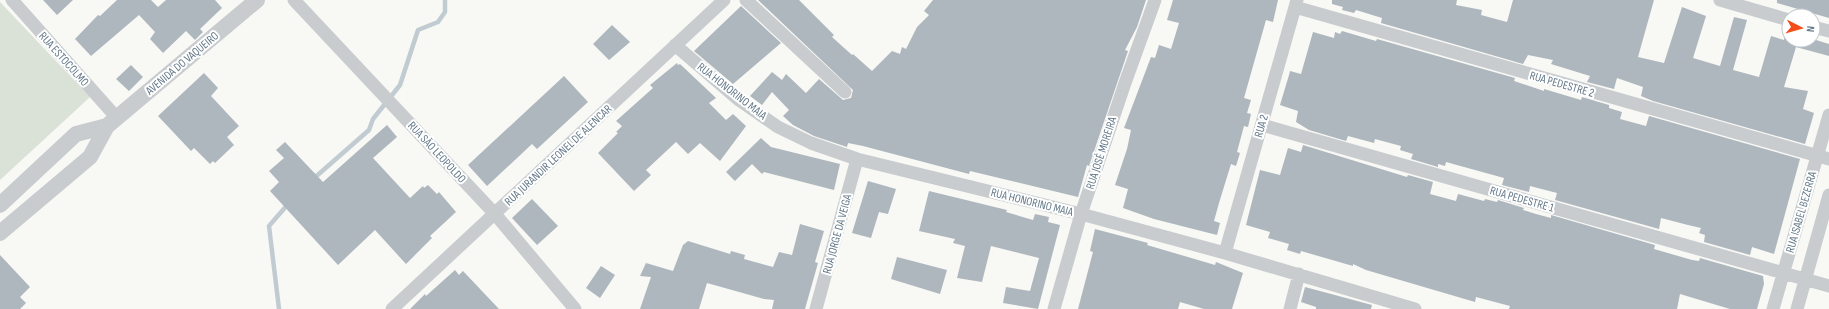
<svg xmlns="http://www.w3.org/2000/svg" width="1829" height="309" viewBox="0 0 1829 309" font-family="'Sofia Sans Condensed',sans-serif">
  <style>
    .green { fill: #dae1d6 }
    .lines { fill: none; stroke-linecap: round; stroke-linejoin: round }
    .stream { stroke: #c1ccd2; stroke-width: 4.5 }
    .building { fill: #aeb7bd }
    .minor { stroke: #c8cccf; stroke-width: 13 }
    .tertiary { stroke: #c8cccf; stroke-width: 16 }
    .labels { text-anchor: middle; stroke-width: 4; stroke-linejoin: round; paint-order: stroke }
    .street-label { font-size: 12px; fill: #647989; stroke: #fff }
  </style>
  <rect width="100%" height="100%" fill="#f8f8f5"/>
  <path class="green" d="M 0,2 L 90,97 L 0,180 Z"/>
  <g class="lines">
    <path class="stream" d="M 312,180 L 369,130 L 373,119 L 400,85 L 418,30 L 438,22 L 445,12 L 445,0
      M 279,309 L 269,226 L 289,203"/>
  </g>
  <path class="building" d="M 43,0 L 73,0 L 57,15 Z
    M 117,0 L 151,0 L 158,7 L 166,0 L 215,0 L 222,8 L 200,29 L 203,32 L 195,40 L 186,31 L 163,53 L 150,39 L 155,32 L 139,15 L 91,56 L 75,39 L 98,15 L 100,16 Z
    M 758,0 L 799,0 L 834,35 L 832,37 L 852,55 L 853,54 L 872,71 L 892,51 L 900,54 L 902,47 L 906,49 L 917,27 L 929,15 L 924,11 L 933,0 L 1146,0 L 1137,27 L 1125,50 L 1128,51 L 1089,166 L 1087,165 L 1078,197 L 970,171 L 969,174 L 863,146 L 848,143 L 847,147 L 814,136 L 793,125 L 783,116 L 789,110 L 772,92 L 762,105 L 750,96 L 772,72 L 782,80 L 786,74 L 806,93 L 819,79 L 843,100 L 851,98 L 853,90 Z
    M 1173,0 L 1278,0 L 1273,22 L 1266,20 L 1244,98 L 1251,100 L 1247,113 L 1251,114 L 1248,127 L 1244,126 L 1237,152 L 1240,153 L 1236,166 L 1231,164 L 1219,203 L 1214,221 L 1220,223 L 1217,235 L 1154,219 L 1123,208 L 1128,189 L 1115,185 L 1127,149 L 1131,130 L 1124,128 L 1151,57 L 1155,58 L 1159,45 L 1171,49 L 1179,23 L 1167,20 Z
    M 1332,0 L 1457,0 L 1456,5 L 1482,10 L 1481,15 L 1507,22 L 1513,0 L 1654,0 L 1638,57 L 1664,63 L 1682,7 L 1706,16 L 1693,58 L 1720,66 L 1734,17 L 1747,20 L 1733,70 L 1759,77 L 1771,36 L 1784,40 L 1784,38 L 1789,40 L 1816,40 L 1829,44 L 1829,56 L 1796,47 L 1784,87 L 1808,91 L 1803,109 L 1814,113 L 1805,144 L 1653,101 L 1641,96 L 1643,87 L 1617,78 L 1614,89 L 1587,82 L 1590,76 L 1551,64 L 1553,60 L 1528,55 L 1523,64 L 1381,23 L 1382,18 L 1356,10 L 1354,13 L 1342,10 L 1343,7 L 1332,4 Z
    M 1777,0 L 1829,0 L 1829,18 L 1777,3 Z
    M 741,6 L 781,43 L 733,84 L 694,51 Z
    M 612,25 L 630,42 L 609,60 L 593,44 Z
    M 1342,31 L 1376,41 L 1377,39 L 1515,78 L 1514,81 L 1544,91 L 1544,89 L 1581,100 L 1582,97 L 1609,105 L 1609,108 L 1622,112 L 1620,119 L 1646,126 L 1649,116 L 1800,159 L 1774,254 L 1752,247 L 1750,255 L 1704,242 L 1705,235 L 1699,233 L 1701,228 L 1688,225 L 1661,218 L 1659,229 L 1555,200 L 1557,193 L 1530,186 L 1529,192 L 1502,185 L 1504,178 L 1446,162 L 1445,166 L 1438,164 L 1438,167 L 1411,159 L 1413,154 L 1400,150 L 1401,146 L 1375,139 L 1374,143 L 1348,136 L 1346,141 L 1309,130 L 1296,122 L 1298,111 L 1280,105 L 1289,75 L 1290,71 L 1301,74 L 1313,32 L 1334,38 L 1335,32 L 1340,34 Z
    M 677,63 L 678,65 L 680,64 L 716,98 L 709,103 L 726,120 L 733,114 L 746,126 L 720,161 L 700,143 L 688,154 L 676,142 L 646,170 L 651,175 L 634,191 L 598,153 L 618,133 L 616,132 L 622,126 L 616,121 L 653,88 L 650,85 Z
    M 131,65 L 143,77 L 129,91 L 116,79 Z
    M 204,73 L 218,88 L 211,96 L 239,126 L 227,137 L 234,145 L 215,163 L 213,161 L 210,164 L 194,148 L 191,151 L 158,116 Z
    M 564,76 L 588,102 L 537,149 L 532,144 L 487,186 L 468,165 Z
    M 387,125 L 397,137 L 373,158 L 410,198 L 423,186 L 424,188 L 428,185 L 437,194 L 439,192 L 456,212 L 430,236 L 432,238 L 406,264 L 375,230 L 338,265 L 270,191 L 279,182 L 269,171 L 284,158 L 276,150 L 285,142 L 323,182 Z
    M 761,138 L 771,147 L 840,164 L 834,190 L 764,172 L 762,174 L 752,164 L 735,181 L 726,172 Z
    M 1303,145 L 1407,177 L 1408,175 L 1433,182 L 1430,194 L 1456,201 L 1458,194 L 1484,201 L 1485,199 L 1497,202 L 1498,200 L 1524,208 L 1523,210 L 1536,214 L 1551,218 L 1551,215 L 1655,245 L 1654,249 L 1692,260 L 1699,261 L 1700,258 L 1763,276 L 1764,284 L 1757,309 L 1730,309 L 1680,294 L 1677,309 L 1509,309 L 1510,306 L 1476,297 L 1475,302 L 1366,270 L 1353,264 L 1353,266 L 1301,251 L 1300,254 L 1287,250 L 1289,244 L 1268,238 L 1270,232 L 1246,225 L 1260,170 L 1280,175 L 1288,148 L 1301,152 Z
    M 868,181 L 896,189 L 888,214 L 879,212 L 871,238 L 852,233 Z
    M 929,191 L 1007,210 L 1006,212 L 1033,220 L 1035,214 L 1049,217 L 1048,222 L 1060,225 L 1038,309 L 1003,303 L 1006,287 L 1030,291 L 1039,258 L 991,246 L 982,282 L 957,278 L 965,246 L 953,243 L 955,239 L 919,231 Z
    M 532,199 L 558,226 L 537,245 L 512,218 Z
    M 800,224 L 824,231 L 815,262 L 818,263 L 805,309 L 772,309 L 774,300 L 764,299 L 707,283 L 699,309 L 640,309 L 651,277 L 640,276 L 646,263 L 673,271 L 683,245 L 688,241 L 730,254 L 731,251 L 745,255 L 744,259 L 773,267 L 779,252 L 792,255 Z
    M 1095,229 L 1148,243 L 1147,245 L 1215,265 L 1216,262 L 1243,273 L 1232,309 L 1204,309 L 1180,302 L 1178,309 L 1078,309 L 1093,252 L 1090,251 Z
    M 0,255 L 30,287 L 20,297 L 26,303 L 20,309 L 0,309 Z
    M 897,257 L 947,270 L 940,294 L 891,279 Z
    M 601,266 L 615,275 L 600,298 L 586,288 Z
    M 455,270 L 459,275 L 463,271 L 499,309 L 410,309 L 425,294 L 426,296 Z
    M 1305,287 L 1372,305 L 1371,309 L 1316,309 L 1316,307 L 1301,302 Z"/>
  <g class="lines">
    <path class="minor" d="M 12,0 L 117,118
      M 294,0 L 495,214 L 575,309
      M 746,0 L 845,92
      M 1720,0 L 1789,20
      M 1295,7 L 1829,159
      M 1813,27 L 1829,31
      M 675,45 L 739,100 L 778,127 L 811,143 L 857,159 L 1081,214 L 1225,253 L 1415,309
      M 1262,125 L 1829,286
      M 1225,253 L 1297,0
      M 392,309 L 724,0
      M 816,309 L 857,159
      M 1054,309 L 1081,214 L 1125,83 L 1155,0
      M 1290,309 L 1299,274
      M 1773,309 L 1829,115
      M 1797,309 L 1829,195"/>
    <path class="tertiary" d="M 0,205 L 76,134 L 107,126 L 257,0
      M 0,233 L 90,157 L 107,126"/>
  </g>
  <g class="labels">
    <g class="street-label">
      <text transform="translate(64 59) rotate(48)" y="4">RUA ESTOCOLMO</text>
      <text transform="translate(182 63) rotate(-40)" y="4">AVENIDA DO VAQUEIRO</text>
      <text transform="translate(1562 84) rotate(16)" y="4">RUA PEDESTRE 2</text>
      <text transform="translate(732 91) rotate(38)" y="4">RUA HONORINO MAIA</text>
      <text transform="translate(1261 126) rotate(-74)" y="4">RUA 2</text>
      <text transform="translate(437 152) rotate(47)" y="4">RUA SÃO LEOPOLDO</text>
      <text transform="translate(1101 153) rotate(-72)" y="4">RUA JOSÉ MOREIRA</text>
      <text transform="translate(558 155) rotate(-43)" y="4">RUA JURANDIR LEONEL DE ALENCAR</text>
      <text transform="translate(1522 199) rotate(16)" y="4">RUA PEDESTRE 1</text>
      <text transform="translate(1032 202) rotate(14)" y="4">RUA HONORINO MAIA</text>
      <text transform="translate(1801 212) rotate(-74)" y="4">RUA ISABEL BEZERRA</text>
      <text transform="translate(837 234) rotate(-75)" y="4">RUA JORGE DA VEIGA</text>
    </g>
  </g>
  <g transform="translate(1801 28) rotate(96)"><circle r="19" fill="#ffffff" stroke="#c1c9d0"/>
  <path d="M0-3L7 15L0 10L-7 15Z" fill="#f44d1a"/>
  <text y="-6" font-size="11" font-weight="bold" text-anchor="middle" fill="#647989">N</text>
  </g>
</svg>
